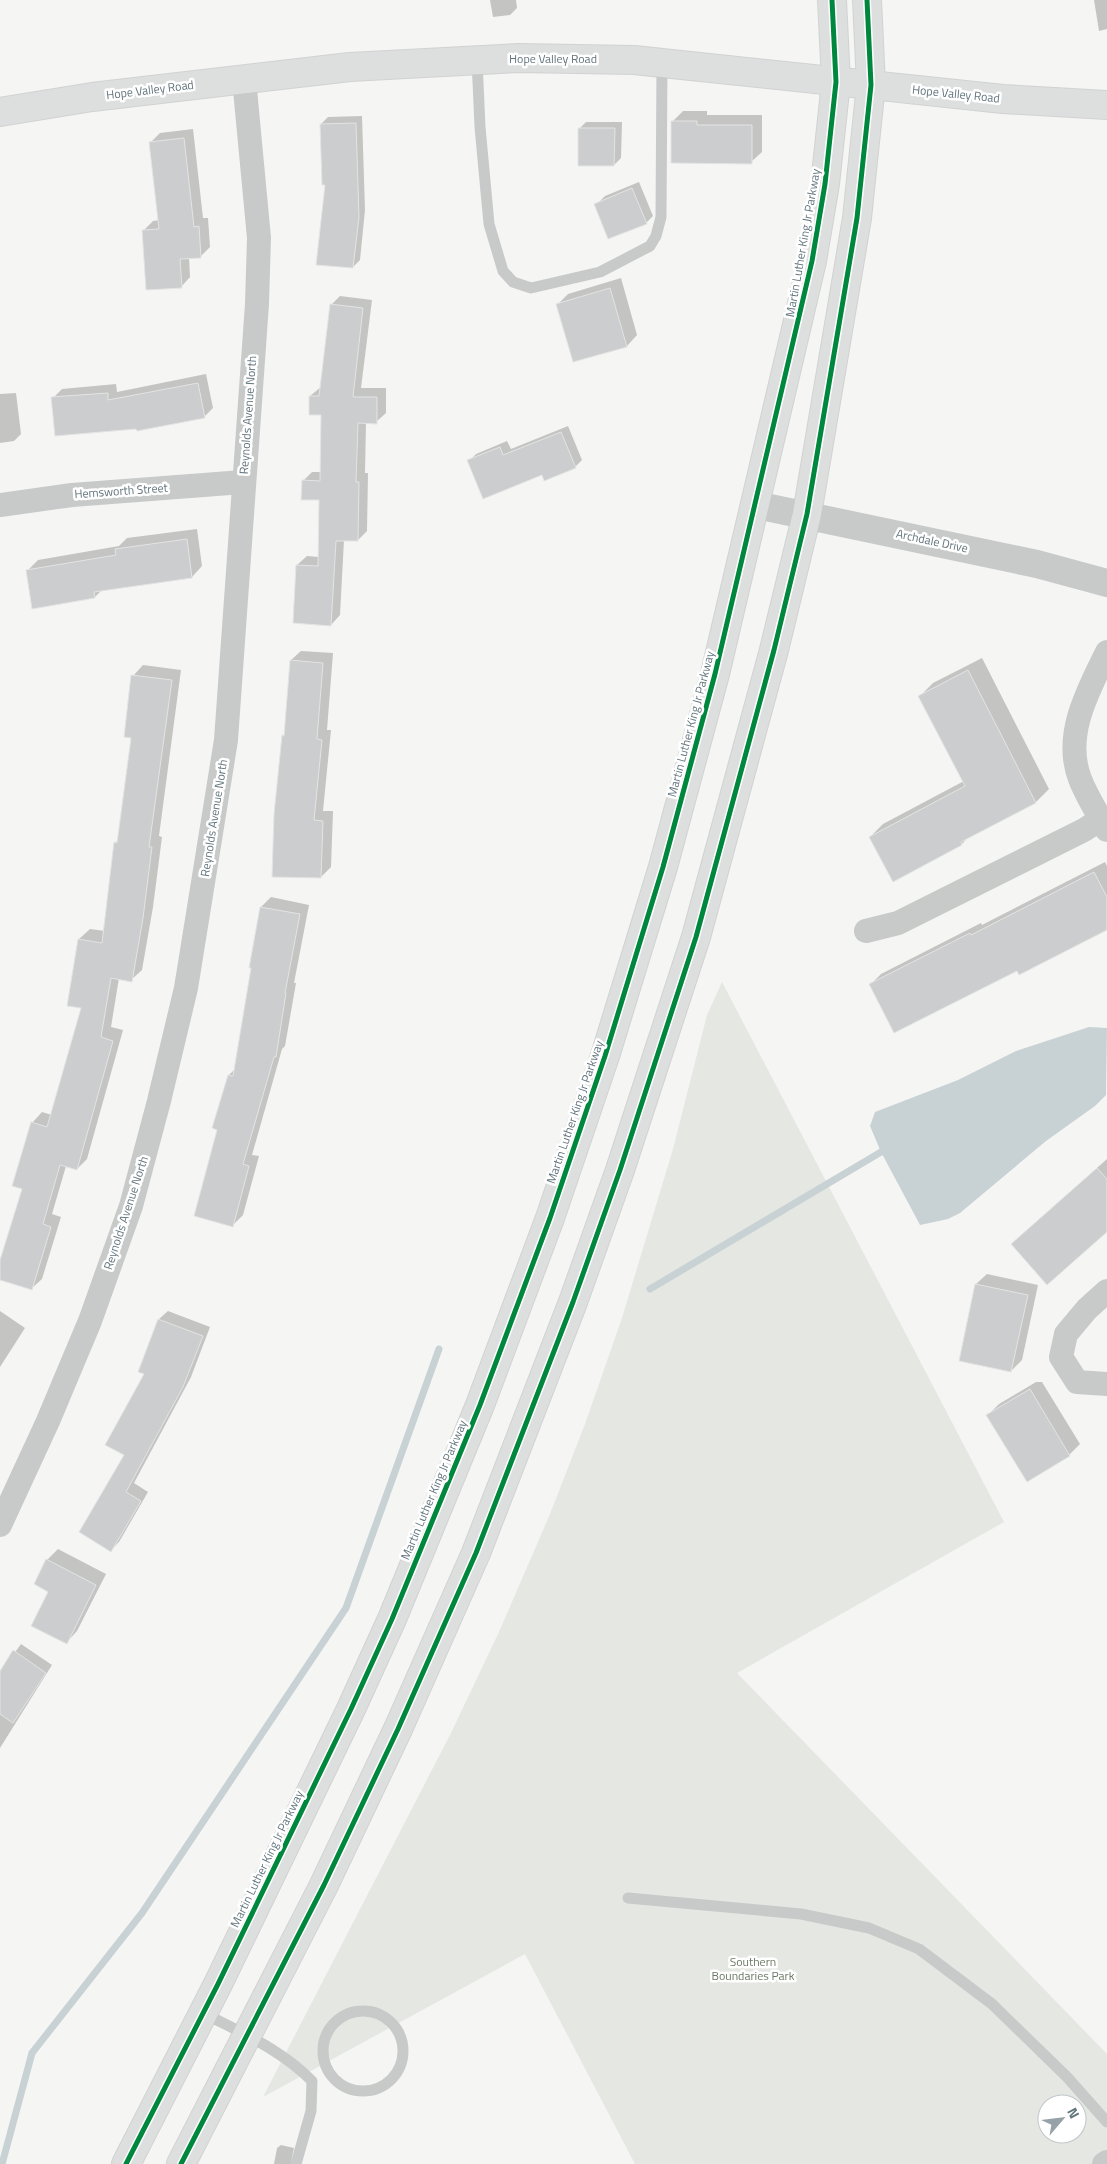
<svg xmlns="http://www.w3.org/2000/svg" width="1107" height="2164" viewBox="0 0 1107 2164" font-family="'Titillium Web',sans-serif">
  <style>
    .green { fill: #e4e7e2; fill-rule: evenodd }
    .water { fill: #c8d2d4 }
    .shadow { fill: #0003 }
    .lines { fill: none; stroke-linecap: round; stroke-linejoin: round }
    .stream { stroke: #c8d2d4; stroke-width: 7 }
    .building { fill: #cccdce; stroke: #e4e4e4 }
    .secondary-casing { stroke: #d1d2d2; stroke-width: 30 }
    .primary-casing { stroke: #d1d2d2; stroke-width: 30 }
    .service { stroke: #c8caca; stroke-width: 11 }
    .minor { stroke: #c8caca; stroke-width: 24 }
    .tertiary { stroke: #c8caca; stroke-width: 28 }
    .secondary { stroke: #dddede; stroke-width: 28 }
    .primary { stroke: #dddede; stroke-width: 28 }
    .cycleway-casing { stroke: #fff; stroke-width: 8 }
    .cycleway { stroke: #00873e; stroke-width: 5 }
    .labels { text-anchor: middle; stroke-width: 5; stroke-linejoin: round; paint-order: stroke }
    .street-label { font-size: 12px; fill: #63757d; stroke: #fff }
    .park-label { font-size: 12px; fill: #6c7a65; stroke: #fff }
  </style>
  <rect width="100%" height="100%" fill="#f5f5f4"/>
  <path class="green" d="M 722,982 L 1004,1522 L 737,1673 L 1107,2054 L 1107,2164 L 635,2164 L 525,1954 L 263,2097 L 451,1733 L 499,1632 L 550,1514 L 585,1424 L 622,1318 L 673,1149 L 707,1015 ZM 1047,2104 L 1077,2104 L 1077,2134 L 1047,2134 Z"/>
  <path class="water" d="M 1089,1027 L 1107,1028 L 1106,1095 L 1095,1106 L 1046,1141 L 960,1213 L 948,1219 L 920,1225 L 881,1152 L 870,1126 L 875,1112 L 958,1080 L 1016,1051 Z"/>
  <path class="shadow" d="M 490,0 L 516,0 L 517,8 L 510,15 L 493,17 Z
    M 1094,0 L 1107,0 L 1107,29 L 1099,31 Z
    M 683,111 L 707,111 L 707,115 L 762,115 L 762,152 L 751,162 L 672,122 Z
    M 362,116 L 365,210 L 360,260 L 353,267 L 326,183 L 321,124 L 328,117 Z
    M 586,122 L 622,122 L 621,158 L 614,165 L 579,129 Z
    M 193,129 L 203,218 L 208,218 L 210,247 L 200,257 L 189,257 L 190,277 L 181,287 L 144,230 L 153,221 L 160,220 L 151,142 L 160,133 Z
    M 639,182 L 653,216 L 646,223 L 598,203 L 605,196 Z
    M 621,278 L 637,335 L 627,346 L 574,361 L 557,305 L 568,294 Z
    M 340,296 L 372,300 L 361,388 L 386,388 L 386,413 L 376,422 L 366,422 L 365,473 L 368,473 L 367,531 L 358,540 L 344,540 L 340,615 L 331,625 L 297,565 L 307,556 L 319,557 L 321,499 L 303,481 L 312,472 L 321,472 L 322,414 L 310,396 L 321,387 L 331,305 Z
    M 206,374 L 213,408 L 204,417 L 137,428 L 53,398 L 62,389 L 116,384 L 117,392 Z
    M 16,393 L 21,434 L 14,441 L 0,443 L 0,394 Z
    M 568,426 L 582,460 L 575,467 L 543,474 L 469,461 L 476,454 L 507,441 L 511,449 Z
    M 197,529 L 202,566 L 192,577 L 103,589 L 95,597 L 27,571 L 38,560 L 119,546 L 127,538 Z
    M 301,651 L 333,653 L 327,730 L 331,730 L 323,811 L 333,811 L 331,867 L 321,877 L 283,736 L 286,734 L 291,660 Z
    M 982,658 L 1049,789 L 1036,802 L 970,835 L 962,844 L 870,837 L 883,824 L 964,781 L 920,696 L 933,683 Z
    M 143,665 L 181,670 L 159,836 L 162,837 L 153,907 L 142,970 L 131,980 L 119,978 L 111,1027 L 123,1030 L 87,1159 L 77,1169 L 66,1166 L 52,1214 L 61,1217 L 42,1279 L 31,1289 L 0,1279 L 0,1264 L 23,1189 L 32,1123 L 42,1112 L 52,1115 L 82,1007 L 79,939 L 90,929 L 105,931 L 115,843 L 119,839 L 132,737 L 133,676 Z
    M 1105,862 L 1107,866 L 1107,928 L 1018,969 L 870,985 L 881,974 L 981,923 L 982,925 Z
    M 271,897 L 309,905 L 294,983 L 296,983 L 285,1046 L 282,1049 L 252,1155 L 259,1156 L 243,1215 L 233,1225 L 218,1129 L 229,1075 L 235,1069 L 261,907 Z
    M 1107,1159 L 1107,1230 L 1024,1233 Z
    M 987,1274 L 1038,1285 L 1022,1360 L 1011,1371 L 976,1284 Z
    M 0,1311 L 25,1328 L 0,1367 Z
    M 168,1311 L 210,1327 L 191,1377 L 134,1483 L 148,1492 L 119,1542 L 111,1550 L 146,1374 L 139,1371 L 159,1319 Z
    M 1036,1382 L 1042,1382 L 1080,1444 L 1069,1455 L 1027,1480 L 988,1415 L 999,1404 Z
    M 58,1549 L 106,1574 L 77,1631 L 67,1642 L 50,1591 L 47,1560 Z
    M 21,1644 L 52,1665 L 0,1748 L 0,1673 Z
    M 281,2145 L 294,2148 L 291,2162 L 293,2164 L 274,2164 L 277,2148 Z"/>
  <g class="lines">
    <path class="stream" d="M 650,1289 L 881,1152 L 889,1150
      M 2,2164 L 32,2053 L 142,1913 L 346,1608 L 439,1349"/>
  </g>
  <path class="building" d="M 671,121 L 697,121 L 697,125 L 752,125 L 752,164 L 671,163 Z
    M 356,123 L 359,217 L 353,268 L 316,265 L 325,185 L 322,185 L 320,124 Z
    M 578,128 L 615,128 L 614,166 L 578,166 Z
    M 184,138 L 194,227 L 199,226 L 201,258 L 180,259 L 182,288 L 146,290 L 142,230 L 159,229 L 149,142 Z
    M 632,188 L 647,224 L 608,239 L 594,204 Z
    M 610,288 L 627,347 L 573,362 L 556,304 Z
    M 330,304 L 363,308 L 353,397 L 377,397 L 377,424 L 358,423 L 356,482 L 359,482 L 358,541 L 336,541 L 331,626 L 293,623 L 296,565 L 318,566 L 319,500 L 301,500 L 302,480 L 320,481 L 321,415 L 309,415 L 309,396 L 319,396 Z
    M 198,383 L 205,418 L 137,431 L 136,429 L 55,436 L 51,397 L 108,393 L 108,400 Z
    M 561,432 L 576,468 L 544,481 L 542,475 L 483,499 L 467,460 L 500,447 L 503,455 Z
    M 187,539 L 192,578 L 94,592 L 95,598 L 32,609 L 26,570 L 116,555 L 115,549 Z
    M 290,660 L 323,663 L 317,739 L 322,740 L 314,820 L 323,821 L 321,878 L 272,877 L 274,814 L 282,735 L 284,736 Z
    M 968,670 L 1036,803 L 961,842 L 962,845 L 893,882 L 869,837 L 965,786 L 918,696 Z
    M 131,675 L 172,680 L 149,847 L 152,847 L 143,918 L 132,982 L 111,978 L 101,1037 L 113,1041 L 77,1170 L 60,1165 L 43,1224 L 51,1227 L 32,1290 L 0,1280 L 0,1260 L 22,1189 L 12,1186 L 31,1122 L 47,1127 L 81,1008 L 67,1006 L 78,939 L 102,943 L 114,842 L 117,843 L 131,738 L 124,737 Z
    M 1094,872 L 1107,897 L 1107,930 L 1019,975 L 1017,971 L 894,1033 L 869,984 L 970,933 L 971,935 Z
    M 260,907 L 300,914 L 285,993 L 286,993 L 276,1057 L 274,1057 L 243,1164 L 249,1166 L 233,1227 L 194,1216 L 217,1130 L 212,1128 L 228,1075 L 233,1076 L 251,968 L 249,968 Z
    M 1097,1168 L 1107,1179 L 1107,1232 L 1047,1285 L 1011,1244 Z
    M 975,1284 L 1028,1295 L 1011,1372 L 959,1361 Z
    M 158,1319 L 203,1336 L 183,1387 L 126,1492 L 141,1501 L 111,1552 L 79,1532 L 124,1455 L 105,1445 L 144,1374 L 138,1372 Z
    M 1030,1389 L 1070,1456 L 1027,1482 L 986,1415 Z
    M 46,1559 L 96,1585 L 67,1644 L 31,1626 L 48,1592 L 34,1584 Z
    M 13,1650 L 46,1673 L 13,1723 L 0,1714 L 0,1671 Z"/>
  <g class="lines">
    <defs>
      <path id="secondary" d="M 0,112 L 92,97 L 350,67 L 519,58 L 634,60 L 1003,99 L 1107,105"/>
      <path id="primary" d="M 126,2164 L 218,1984 L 351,1709 L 392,1619 L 480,1405 L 550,1218 L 605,1056 L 663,867 L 715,674 L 812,261 L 825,184 L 836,82 L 832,0
        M 181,2164 L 324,1885 L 398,1729 L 476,1553 L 573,1302 L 620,1170 L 696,937 L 774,650 L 807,514 L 857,218 L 871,85 L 867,0"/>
    </defs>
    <use href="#secondary" class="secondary-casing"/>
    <use href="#primary" class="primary-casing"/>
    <path class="service" d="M 477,60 L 480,127 L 489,224 L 503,271 L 513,282 L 531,288 L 600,272 L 650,246 L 656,236 L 661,217 L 662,63
      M 628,1898 L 801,1914 L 869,1928 L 919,1949 L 992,2004 L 1067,2077 L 1107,2122
      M323 2051a40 40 0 1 1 80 0a40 40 0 1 1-80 0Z
      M 203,2013 C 242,2033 282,2050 312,2081 L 311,2111 L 296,2164"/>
    <path class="minor" d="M 0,505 L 72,495 L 243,482
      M 1107,652 C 1088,691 1063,735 1080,779 C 1087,797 1098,814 1107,830
      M 866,931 L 898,923 L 1084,830 L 1101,819
      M 1107,1291 L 1087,1309 L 1066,1334 L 1061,1357 L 1077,1382 L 1107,1384
      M 0,1525 L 48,1421 L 90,1321 L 131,1206 L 159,1101 L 186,988 L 226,740 L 257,304 L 259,238 L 244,79
      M 1104,2164 L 1107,2162"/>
    <path class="tertiary" d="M 756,505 L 1037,564 L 1107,583"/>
    <use href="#secondary" class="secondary"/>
    <use href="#primary" class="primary"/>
    <defs>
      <path id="cycleway" d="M 126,2164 L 218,1984 L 351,1709 L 392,1619 L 480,1405 L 550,1218 L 605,1056 L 663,867 L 715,674 L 812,261 L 825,184 L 836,82 L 832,0
        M 181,2164 L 324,1885 L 398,1729 L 476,1553 L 573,1302 L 620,1170 L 696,937 L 774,650 L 807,514 L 857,218 L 871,85 L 867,0"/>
    </defs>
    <use href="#cycleway" class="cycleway-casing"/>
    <use href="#cycleway" class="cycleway"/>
  </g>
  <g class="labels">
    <g class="street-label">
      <text x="553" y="63">Hope Valley Road</text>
      <text transform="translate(150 90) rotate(-7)" y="4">Hope Valley Road</text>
      <text transform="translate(956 94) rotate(6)" y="4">Hope Valley Road</text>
      <text transform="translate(803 243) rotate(-80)" y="4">Martin Luther King Jr Parkway</text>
      <text transform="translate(248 415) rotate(-86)" y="4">Reynolds Avenue North</text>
      <text transform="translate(121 491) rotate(-4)" y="4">Hemsworth Street</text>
      <text transform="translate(932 541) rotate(12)" y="4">Archdale Drive</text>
      <text transform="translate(691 724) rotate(-75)" y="4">Martin Luther King Jr Parkway</text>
      <text transform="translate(214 818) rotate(-81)" y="4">Reynolds Avenue North</text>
      <text transform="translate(575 1112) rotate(-71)" y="4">Martin Luther King Jr Parkway</text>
      <text transform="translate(126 1213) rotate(-72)" y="4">Reynolds Avenue North</text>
      <text transform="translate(434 1490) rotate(-67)" y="4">Martin Luther King Jr Parkway</text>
      <text transform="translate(267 1859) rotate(-64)" y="4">Martin Luther King Jr Parkway</text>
    </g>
    <g class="park-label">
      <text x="753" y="1966">Southern<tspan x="753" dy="14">Boundaries Park</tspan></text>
    </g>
  </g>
  <g transform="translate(1062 2119) rotate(62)"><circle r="24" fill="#ffffff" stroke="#c1c8cb"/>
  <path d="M0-4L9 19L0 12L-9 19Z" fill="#96a2a7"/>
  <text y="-8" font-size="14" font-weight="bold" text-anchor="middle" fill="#63757d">N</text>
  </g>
</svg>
